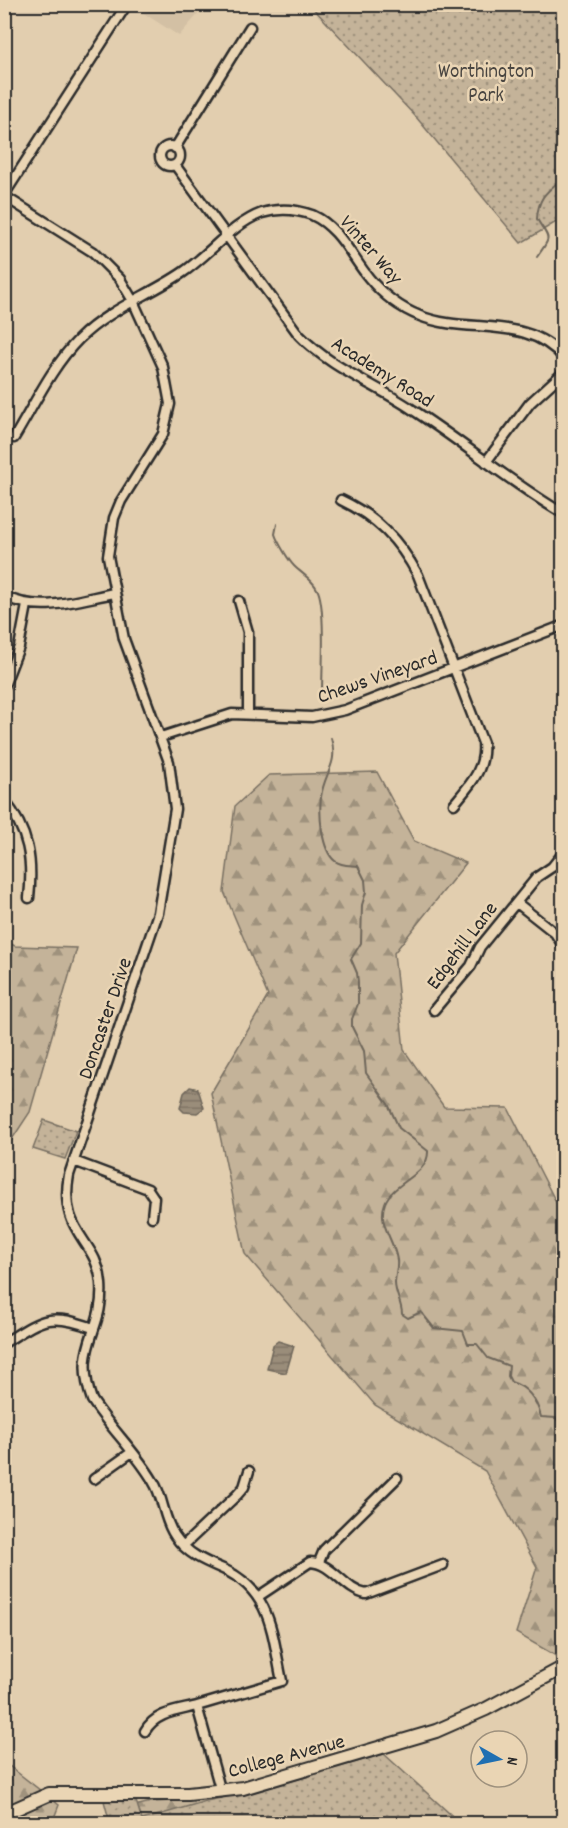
<svg xmlns="http://www.w3.org/2000/svg" width="568" height="1828" viewBox="0 0 568 1828" font-family="Dekko,sans-serif">
  <style>
    .built { fill: #d3c0a4 }
    .forest { fill: url(#forest-firs); stroke: #786f62; stroke-width: 1.5 }
    .park { fill: url(#park-dots); stroke: #786f62; stroke-width: 1.5 }
    .water { fill: url(#water-rules); stroke: #6e665a; stroke-width: 1.5 }
    .lines { fill: none; stroke-linecap: round; stroke-linejoin: round }
    .stream { stroke: #6e665a; stroke-width: 2 }
    .street-casing { stroke: #2b2b2b; stroke-width: 13 }
    .secondary-casing { stroke: #2b2b2b; stroke-width: 16 }
    .street { stroke: #ead5b4; stroke-width: 8 }
    .secondary { stroke: #ead5b4; stroke-width: 12 }
    .labels { text-anchor: middle; stroke-width: 5; stroke-linejoin: round; paint-order: stroke }
    .park-label { font-size: 21px; fill: #4a4641; stroke: #ead5b4 }
    .street-label { font-size: 21px; fill: #2b2b2b; stroke: #ead5b4 }
  </style>
  <defs>
    <pattern id="forest-firs" width="22" height="20" patternUnits="userSpaceOnUse" patternTransform="scale(1.5)"><rect width="22" height="20" fill="#c4b399"/><path d="M5 1l3.5 6h-7zM16 11l3.5 6h-7z" fill="#9f927d"/></pattern>
    <pattern id="park-dots" width="8" height="8" patternUnits="userSpaceOnUse" patternTransform="scale(1.5)"><rect width="8" height="8" fill="#c4b399"/><path d="M2 2h.1M6 6h.1" fill="none" stroke="#9f927d" stroke-width="1.8" stroke-linecap="round"/></pattern>
    <pattern id="water-rules" width="6" height="5" patternUnits="userSpaceOnUse" patternTransform="scale(1.5)"><rect width="6" height="5" fill="#9a8d7a"/><path d="M0 2.5h6" fill="none" stroke="#7e7364"/></pattern>
  </defs>
  <rect width="100%" height="100%" fill="#e2ceaf"/>
  <filter id="ink" filterUnits="userSpaceOnUse"><feTurbulence type="fractalNoise" baseFrequency=".0167" numOctaves="2"/><feDisplacementMap in="SourceGraphic" scale="12" xChannelSelector="R" yChannelSelector="G"/><feConvolveMatrix kernelMatrix="1 2 1 2 8 2 1 2 1" color-interpolation-filters="sRGB"/></filter>
  <g filter="url(#ink)">
    <path class="built" d="M 131,5 L 206,5 L 179,36 Z"/>
    <path class="forest" d="M 377,772 L 414,841 L 466,863 L 394,953 L 404,1050 L 444,1107 L 508,1108 L 557,1204 L 563,1207 L 563,1660 L 516,1633 L 537,1567 L 485,1471 L 375,1405 L 245,1254 L 211,1093 L 268,996 L 224,892 L 235,806 L 269,775 Z
      M 5,941 L 15,946 L 77,948 L 30,1112 L 5,1150 Z
      M 4,1762 L 59,1805 L 52,1823 L 5,1823 Z
      M 216,1799 L 205,1809 L 129,1823 L 126,1808 L 151,1802 Z"/>
    <path class="park" d="M 310,5 L 563,5 L 563,218 L 521,243 L 416,117 Z
      M 44,1120 L 76,1131 L 65,1159 L 33,1149 Z
      M 384,1754 L 460,1823 L 110,1823 L 104,1801 L 136,1801 L 142,1820 L 206,1801 L 261,1790 Z"/>
    <path class="water" d="M 190,1087 L 198,1089 L 204,1108 L 197,1113 L 184,1112 L 180,1108 L 184,1093 Z
      M 278,1341 L 294,1346 L 286,1373 L 267,1369 L 273,1345 Z"/>
    <g class="lines">
      <path class="stream" d="M 564,149 L 564,158
        M 537,257 C 553,235 549,240 537,219 C 538,196 548,191 564,177
        M 277,524 L 275,534 C 277,541 289,561 294,566 C 302,574 312,579 317,589 C 326,604 322,670 322,692
        M 331,738 C 339,765 324,772 321,797 C 319,814 321,850 335,861 C 341,866 350,865 358,866 L 365,880 L 366,892 L 362,905 L 361,943 L 351,959 L 357,973 L 358,982 L 358,1004 L 352,1019 L 352,1027 L 364,1051 L 366,1073 L 388,1104 L 399,1128 L 428,1151 C 429,1175 393,1182 385,1203 C 377,1224 394,1239 397,1260 C 398,1268 395,1276 395,1283 C 395,1294 402,1303 402,1314 L 408,1318 L 421,1312 L 434,1328 L 463,1331 L 468,1344 L 477,1344 L 488,1358 L 509,1366 L 508,1376 L 511,1382 C 528,1387 537,1401 541,1417 L 556,1418 L 564,1429"/>
      <defs>
        <path id="street" d="M160 156a10 10 0 1 1 20 0a10 10 0 1 1-20 0Z
          M 175,148 L 250,27
          M 175,165 L 299,335 C 332,369 375,384 413,410 C 464,443 511,483 564,514
          M 4,195 L 127,4
          M 4,196 L 93,252 L 120,279 L 133,301 L 163,367 L 170,404 L 163,434 L 121,501 L 114,518 L 108,556 L 124,639 L 169,762 L 175,809 L 158,913 L 69,1175 C 58,1234 97,1238 101,1283 C 105,1332 72,1345 92,1400 C 110,1428 136,1452 153,1481 C 164,1498 163,1519 175,1536 C 187,1554 204,1561 223,1569 C 272,1591 272,1635 282,1681 L 197,1706 L 221,1792
          M 14,438 C 34,405 52,366 79,339 C 109,309 148,296 182,273 C 209,255 232,224 262,213 C 278,208 296,209 312,215 C 339,227 351,256 369,278 C 382,294 400,308 420,316 C 468,335 527,314 564,358
          M 486,462 L 530,403 L 564,372
          M 341,500 C 377,517 399,540 418,575 L 483,743 C 486,769 469,786 454,804
          M 4,596 C 40,614 77,600 114,593
          M 239,601 L 248,632 L 248,714
          M 4,686 L 19,647 L 27,605
          M 161,737 L 232,714 L 312,717 L 345,710 L 564,625
          M 4,800 C 29,831 33,860 29,898
          M 517,903 L 555,933 L 564,947
          M 434,1010 L 471,966 L 480,947 L 537,877 L 552,867 L 564,852
          M 74,1161 L 148,1189 L 154,1198 L 152,1217
          M 4,1343 C 42,1319 49,1312 93,1328
          M 94,1479 L 132,1452
          M 183,1546 L 237,1495 L 244,1487 L 249,1471
          M 319,1562 L 324,1550 L 397,1478
          M 259,1596 L 310,1562 C 333,1563 344,1590 366,1594 L 443,1565
          M 145,1731 C 156,1712 178,1711 197,1706"/>
        <path id="secondary" d="M 4,1814 L 49,1794 L 188,1794 L 243,1788 L 436,1731 L 486,1709 L 564,1667"/>
      </defs>
      <use href="#street" class="street-casing"/>
      <use href="#secondary" class="secondary-casing"/>
      <use href="#street" class="street"/>
      <use href="#secondary" class="secondary"/>
    </g>
  </g>
  <g class="labels">
    <g class="park-label">
      <text x="486" y="77">Worthington<tspan x="486" dy="24">Park</tspan></text>
    </g>
    <g class="street-label">
      <text transform="translate(372 249) rotate(49)" y="7">Vinter Way</text>
      <text transform="translate(383 371) rotate(32)" y="7">Academy Road</text>
      <text transform="translate(377 676) rotate(-19)" y="7">Chews Vineyard</text>
      <text transform="translate(461 945) rotate(-53)" y="7">Edgehill Lane</text>
      <text transform="translate(104 1018) rotate(-71)" y="7">Doncaster Drive</text>
      <text transform="translate(286 1755) rotate(-15)" y="7">College Avenue</text>
    </g>
  </g>
  <rect width="568" height="1828" fill="none" stroke="#ead5b4" stroke-width="24"/>
  <rect x="12" y="12" width="544" height="1804" fill="none" stroke="#2b2b2b" stroke-width="2" filter="url(#ink)"/>
  <g transform="translate(499 1759) rotate(99)"><circle r="28" fill="#ead5b4" stroke="#9e917d" stroke-width="1.5"/>
  <path d="M0-4.5L10 22L0 15L-10 22Z" fill="#1f6fb2"/>
  <text y="-9" font-size="16" font-weight="bold" text-anchor="middle" fill="#2b2b2b">N</text>
  </g>
</svg>
